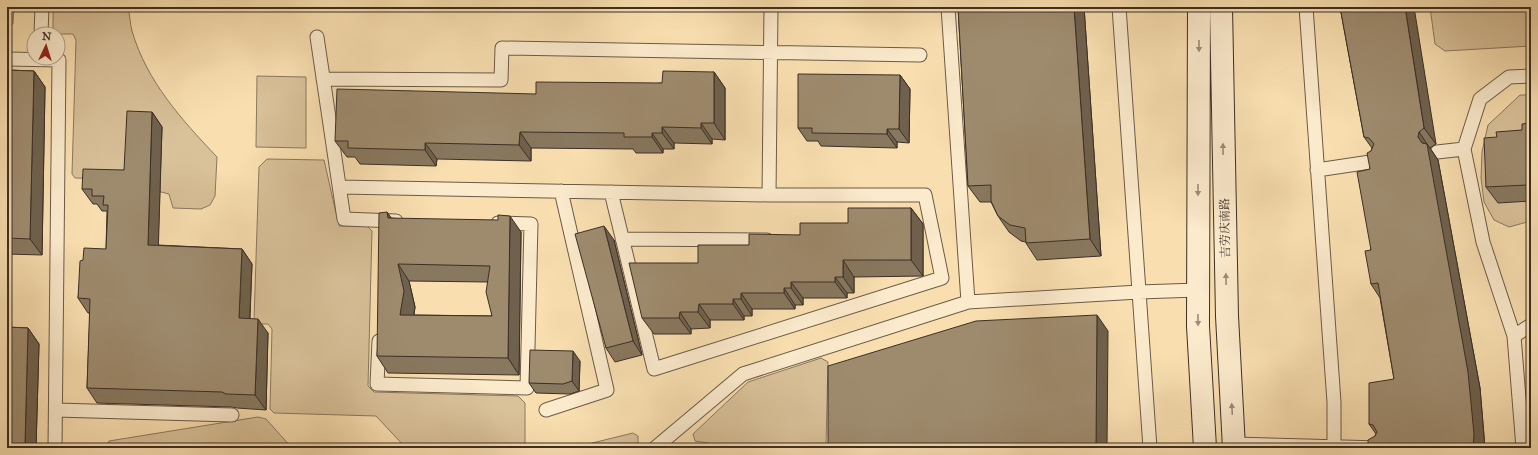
<svg xmlns="http://www.w3.org/2000/svg" width="1538" height="455" viewBox="0 0 1538 455" font-family="'IM FELL Great Primer','Noto Serif SC',serif">
  <style>
    .green { fill: #d9c199; stroke: #8a7860 }
    .lines { fill: none; stroke-linecap: round; stroke-linejoin: round }
    .lane-casing { stroke: #6a5b48; stroke-width: 15 }
    .secondary-casing { stroke: #3b2f26; stroke-width: 24 }
    .lane { stroke: #fbeacc; stroke-width: 13 }
    .secondary { stroke: #fbeacc; stroke-width: 22 }
    .wall { fill: #88785f; stroke: #3b2f26; fill-rule: evenodd }
    .shaded-wall { fill: #6f614d; stroke: #3b2f26 }
    .building { fill: #9e8b6e; stroke: #3b2f26; fill-rule: evenodd }
    .oneway { fill: #9b8c79 }
    .labels { text-anchor: middle; stroke-width: 3; stroke-linejoin: round; paint-order: stroke }
    .street-label { font-size: 12px; fill: #3b2f26; stroke: #fbeacc }
  </style>
  <rect width="100%" height="100%" fill="#f9dfb0"/>
  <filter id="stains"><feTurbulence type="fractalNoise" baseFrequency=".005" numOctaves="4"/><feColorMatrix values="0 0 0 0 .2 0 0 0 0 .09 0 0 0 0 .02 0 0 0 .5 -.17"/></filter>
  <radialGradient id="worn" r=".72"><stop offset=".6" stop-color="#630" stop-opacity="0"/><stop offset="1" stop-color="#630" stop-opacity=".3"/></radialGradient>
  <path class="green" d="M 7,7 L 14,7 L 13,24 L 7,30 Z
    M 53,7 L 128,7 C 130,15 130,24 132,31 C 147,82 182,120 217,157 L 215,196 L 210,205 L 201,209 L 173,208 L 169,194 L 110,179 L 75,178 L 72,174 L 76,40 L 73,34 L 55,34 L 53,29 Z
    M 1430,7 L 1531,7 L 1531,46 L 1445,51 L 1435,44 Z
    M 257,76 L 306,77 L 306,148 L 256,147 Z
    M 1520,95 L 1531,95 L 1531,221 L 1509,227 L 1494,220 L 1484,202 L 1481,178 L 1482,152 L 1488,125 Z
    M 267,159 L 324,160 L 339,226 L 367,226 L 372,231 L 368,386 L 374,392 L 518,396 L 525,403 L 525,448 L 406,448 L 376,416 L 274,413 L 270,409 L 272,329 L 268,324 L 257,324 L 254,320 L 259,167 Z
    M 821,358 L 828,362 L 826,445 L 823,448 L 741,448 L 695,441 L 693,434 L 748,382 Z
    M 258,417 L 266,419 L 292,448 L 105,448 L 109,441 Z
    M 633,433 L 638,436 L 638,443 L 632,448 L 572,448 Z"/>
  <g class="lines">
    <defs>
      <path id="lane" d="M 948,7 L 968,302
        M 1119,7 L 1150,448
        M 1306,7 L 1334,402 L 1334,448
        M 41,34 L 42,7
        M 317,37 L 344,219 L 396,221
        M 7,59 L 59,60 L 55,448
        M 323,79 L 501,80 L 502,48 L 920,55
        M 1437,152 L 1464,149
        M 1317,170 L 1377,161
        M 340,187 L 769,195 L 771,7
        M 611,192 L 654,369 L 942,278 L 925,195 L 769,195
        M 622,239 L 767,240
        M 1514,336 L 1531,325
        M 379,341 L 377,384 L 527,388 L 531,224 L 498,223
        M 56,410 L 232,415
        M 546,410 L 607,390 L 561,191
        M 1233,444 L 1380,448
        M 655,448 L 743,374 L 968,302 L 1139,292 L 1198,290
        M 1523,448 L 1514,336 L 1483,242 L 1464,149 L 1480,99 L 1509,77 L 1531,76"/>
      <path id="secondary" d="M 1199,7 L 1198,326 L 1205,448
        M 1221,7 L 1227,316 L 1234,448"/>
    </defs>
    <use href="#lane" class="lane-casing"/>
    <use href="#secondary" class="secondary-casing"/>
    <use href="#lane" class="lane"/>
    <use href="#secondary" class="secondary"/>
  </g>
  <path class="wall" d="M 652,7 L 730,7 L 730,8 Z
    M 812,7 L 889,7 L 889,10 L 814,9 Z
    M 958,7 L 1084,7 L 1101,256 L 1037,260 L 1026,243 L 1026,242 L 1021,241 L 1009,232 L 998,216 L 991,202 L 980,202 L 968,186 Z
    M 1340,7 L 1436,144 L 1430,148 L 1438,160 L 1480,388 L 1485,448 L 1368,448 L 1376,434 L 1369,424 L 1394,379 L 1380,298 L 1371,284 L 1370,169 L 1371,151 L 1372,148 L 1364,137 Z
    M 7,70 L 34,71 L 45,87 L 42,255 L 7,254 Z
    M 714,72 L 725,88 L 725,140 L 712,139 L 712,144 L 674,143 L 674,149 L 663,149 L 663,153 L 636,153 L 633,149 L 531,148 L 531,161 L 437,159 L 436,166 L 360,164 L 355,157 L 347,157 L 335,141 L 536,94 L 662,83 Z
    M 900,75 L 910,89 L 909,143 L 897,142 L 897,148 L 821,146 L 818,141 L 807,141 L 798,128 Z
    M 152,112 L 162,127 L 158,245 L 242,249 L 252,264 L 250,318 L 268,333 L 266,410 L 237,408 L 232,407 L 97,403 L 87,388 L 90,313 L 88,313 L 78,298 L 83,260 L 106,249 L 107,211 L 102,211 L 97,204 L 93,204 L 82,189 L 124,170 Z
    M 1531,123 L 1531,201 L 1498,203 L 1486,187 L 1497,137 L 1522,130 Z
    M 911,208 L 923,224 L 923,276 L 854,277 L 854,293 L 847,293 L 847,298 L 803,298 L 803,305 L 795,305 L 795,309 L 752,309 L 752,316 L 744,316 L 744,320 L 710,320 L 710,328 L 691,329 L 691,334 L 654,334 L 642,318 L 698,263 L 749,245 L 800,235 Z
    M 387,212 L 391,218 L 521,232 L 519,375 L 388,373 L 377,356 ZM 409,281 L 488,282 L 492,316 L 414,315 L 415,307 Z
    M 614,240 L 642,355 L 615,362 L 606,348 Z
    M 7,327 L 28,328 L 39,344 L 36,448 L 7,448 Z
    M 580,361 L 579,391 L 570,394 L 536,393 L 529,383 Z"/>
  <path class="shaded-wall" d="M 1074,7 L 1084,7 L 1101,256 L 1090,239 Z
    M 1405,7 L 1414,7 L 1436,144 L 1424,128 Z
    M 34,71 L 45,87 L 42,255 L 30,239 Z
    M 714,72 L 725,88 L 725,140 L 714,123 Z
    M 900,75 L 910,89 L 909,143 L 899,129 Z
    M 152,112 L 162,127 L 158,259 L 148,245 Z
    M 701,123 L 712,139 L 712,144 L 701,128 Z
    M 662,127 L 674,143 L 674,149 L 662,133 Z
    M 887,129 L 897,142 L 897,148 L 887,134 Z
    M 520,132 L 531,148 L 531,161 L 519,145 Z
    M 1419,132 L 1438,160 L 1480,388 L 1485,448 L 1473,448 L 1418,137 Z
    M 652,133 L 663,149 L 663,153 L 652,137 Z
    M 425,143 L 437,159 L 436,166 L 425,150 Z
    M 911,208 L 923,224 L 923,276 L 911,260 Z
    M 387,212 L 398,228 L 388,218 Z
    M 510,216 L 521,232 L 519,375 L 508,358 Z
    M 604,226 L 614,240 L 642,355 L 633,341 Z
    M 242,249 L 252,264 L 249,333 L 239,318 Z
    M 843,260 L 854,277 L 854,293 L 843,277 Z
    M 398,264 L 409,281 L 415,307 L 411,331 L 400,315 Z
    M 835,277 L 847,293 L 847,298 L 835,282 Z
    M 791,282 L 803,298 L 803,305 L 791,288 Z
    M 784,288 L 795,305 L 795,309 L 784,293 Z
    M 741,293 L 752,309 L 752,316 L 741,299 Z
    M 733,299 L 744,316 L 744,320 L 733,304 Z
    M 699,304 L 710,320 L 710,328 L 698,312 Z
    M 680,312 L 691,329 L 691,334 L 679,318 Z
    M 1097,315 L 1108,331 L 1107,448 L 1096,448 Z
    M 258,319 L 268,333 L 266,410 L 255,395 Z
    M 28,328 L 39,344 L 36,448 L 27,448 L 25,445 Z
    M 573,351 L 580,361 L 579,391 L 572,381 Z"/>
  <path class="building" d="M 958,7 L 1074,7 L 1090,239 L 1026,243 L 1025,228 L 1010,225 L 998,216 L 991,201 L 991,185 L 968,186 Z
    M 1340,7 L 1405,7 L 1424,128 L 1419,132 L 1418,137 L 1422,143 L 1427,144 L 1468,372 L 1474,434 L 1473,448 L 1368,448 L 1368,440 L 1375,436 L 1377,432 L 1373,425 L 1369,424 L 1369,383 L 1394,379 L 1378,283 L 1371,284 L 1365,251 L 1371,250 L 1357,172 L 1370,169 L 1367,153 L 1371,151 L 1374,144 L 1369,138 L 1364,137 Z
    M 7,70 L 34,71 L 30,239 L 7,238 Z
    M 663,71 L 714,72 L 714,123 L 701,123 L 701,128 L 662,127 L 662,133 L 652,133 L 652,137 L 624,137 L 624,133 L 520,132 L 519,145 L 425,143 L 425,150 L 348,148 L 348,141 L 335,141 L 337,89 L 536,94 L 536,82 L 662,83 Z
    M 798,74 L 900,75 L 899,129 L 887,129 L 887,134 L 812,133 L 812,128 L 798,128 Z
    M 127,111 L 152,112 L 148,245 L 242,249 L 239,318 L 258,319 L 255,395 L 226,394 L 222,392 L 87,388 L 90,299 L 78,298 L 80,261 L 83,260 L 84,248 L 106,249 L 108,205 L 103,205 L 104,196 L 92,196 L 92,189 L 82,189 L 83,169 L 124,170 Z
    M 1531,123 L 1531,190 L 1527,190 L 1527,185 L 1486,187 L 1484,138 L 1497,137 L 1496,132 L 1522,130 L 1522,124 Z
    M 848,208 L 911,208 L 911,260 L 843,260 L 843,277 L 835,277 L 835,282 L 791,282 L 791,288 L 784,288 L 784,293 L 741,293 L 741,299 L 733,299 L 733,304 L 699,304 L 698,312 L 680,312 L 679,318 L 642,318 L 629,263 L 698,263 L 698,245 L 749,245 L 749,234 L 800,235 L 800,223 L 848,223 Z
    M 387,212 L 388,218 L 498,220 L 498,215 L 510,216 L 508,358 L 377,356 L 379,213 ZM 398,264 L 490,266 L 486,292 L 492,316 L 400,315 L 404,291 Z
    M 604,226 L 633,341 L 606,348 L 575,234 Z
    M 1097,315 L 1096,448 L 828,448 L 828,366 L 976,321 Z
    M 7,327 L 28,328 L 25,445 L 7,445 Z
    M 530,350 L 573,351 L 572,381 L 563,384 L 529,383 Z"/>
  <defs><path id="oneway-solid" d="M-6-.8H1V-3.2L6.5 0L1 3.2V.8H-6Z"/></defs>
  <g class="oneway">
    <use href="#oneway-solid" transform="translate(1199 46) rotate(90)"/>
    <use href="#oneway-solid" transform="translate(1223 149) rotate(-91)"/>
    <use href="#oneway-solid" transform="translate(1198 190) rotate(90)"/>
    <use href="#oneway-solid" transform="translate(1226 279) rotate(-91)"/>
    <use href="#oneway-solid" transform="translate(1198 320) rotate(89)"/>
    <use href="#oneway-solid" transform="translate(1232 409) rotate(-93)"/>
  </g>
  <g class="labels">
    <g class="street-label">
      <text transform="translate(1225 228) rotate(-91)" y="4">吉劳庆南路</text>
    </g>
  </g>
  <rect width="1538" height="455" fill="none" stroke="#f9dfb0" stroke-width="24"/>
  <rect x="8" y="8" width="1522" height="439" fill="none" stroke="#3b2f26" stroke-width="2"/>
  <rect x="12" y="12" width="1514" height="431" fill="none" stroke="#3b2f26"/>
  <g transform="translate(46 46) rotate(4)"><circle r="19" fill="#fbeacc" stroke="#ae9f8a"/>
  <path d="M0-3L7 15L0 10L-7 15Z" fill="#8f2418"/>
  <text y="-6" font-size="11" font-weight="bold" text-anchor="middle" fill="#3b2f26">N</text>
  </g>
  <rect width="100%" height="100%" filter="url(#stains)"/>
  <rect width="100%" height="100%" fill="url(#worn)"/>
</svg>
